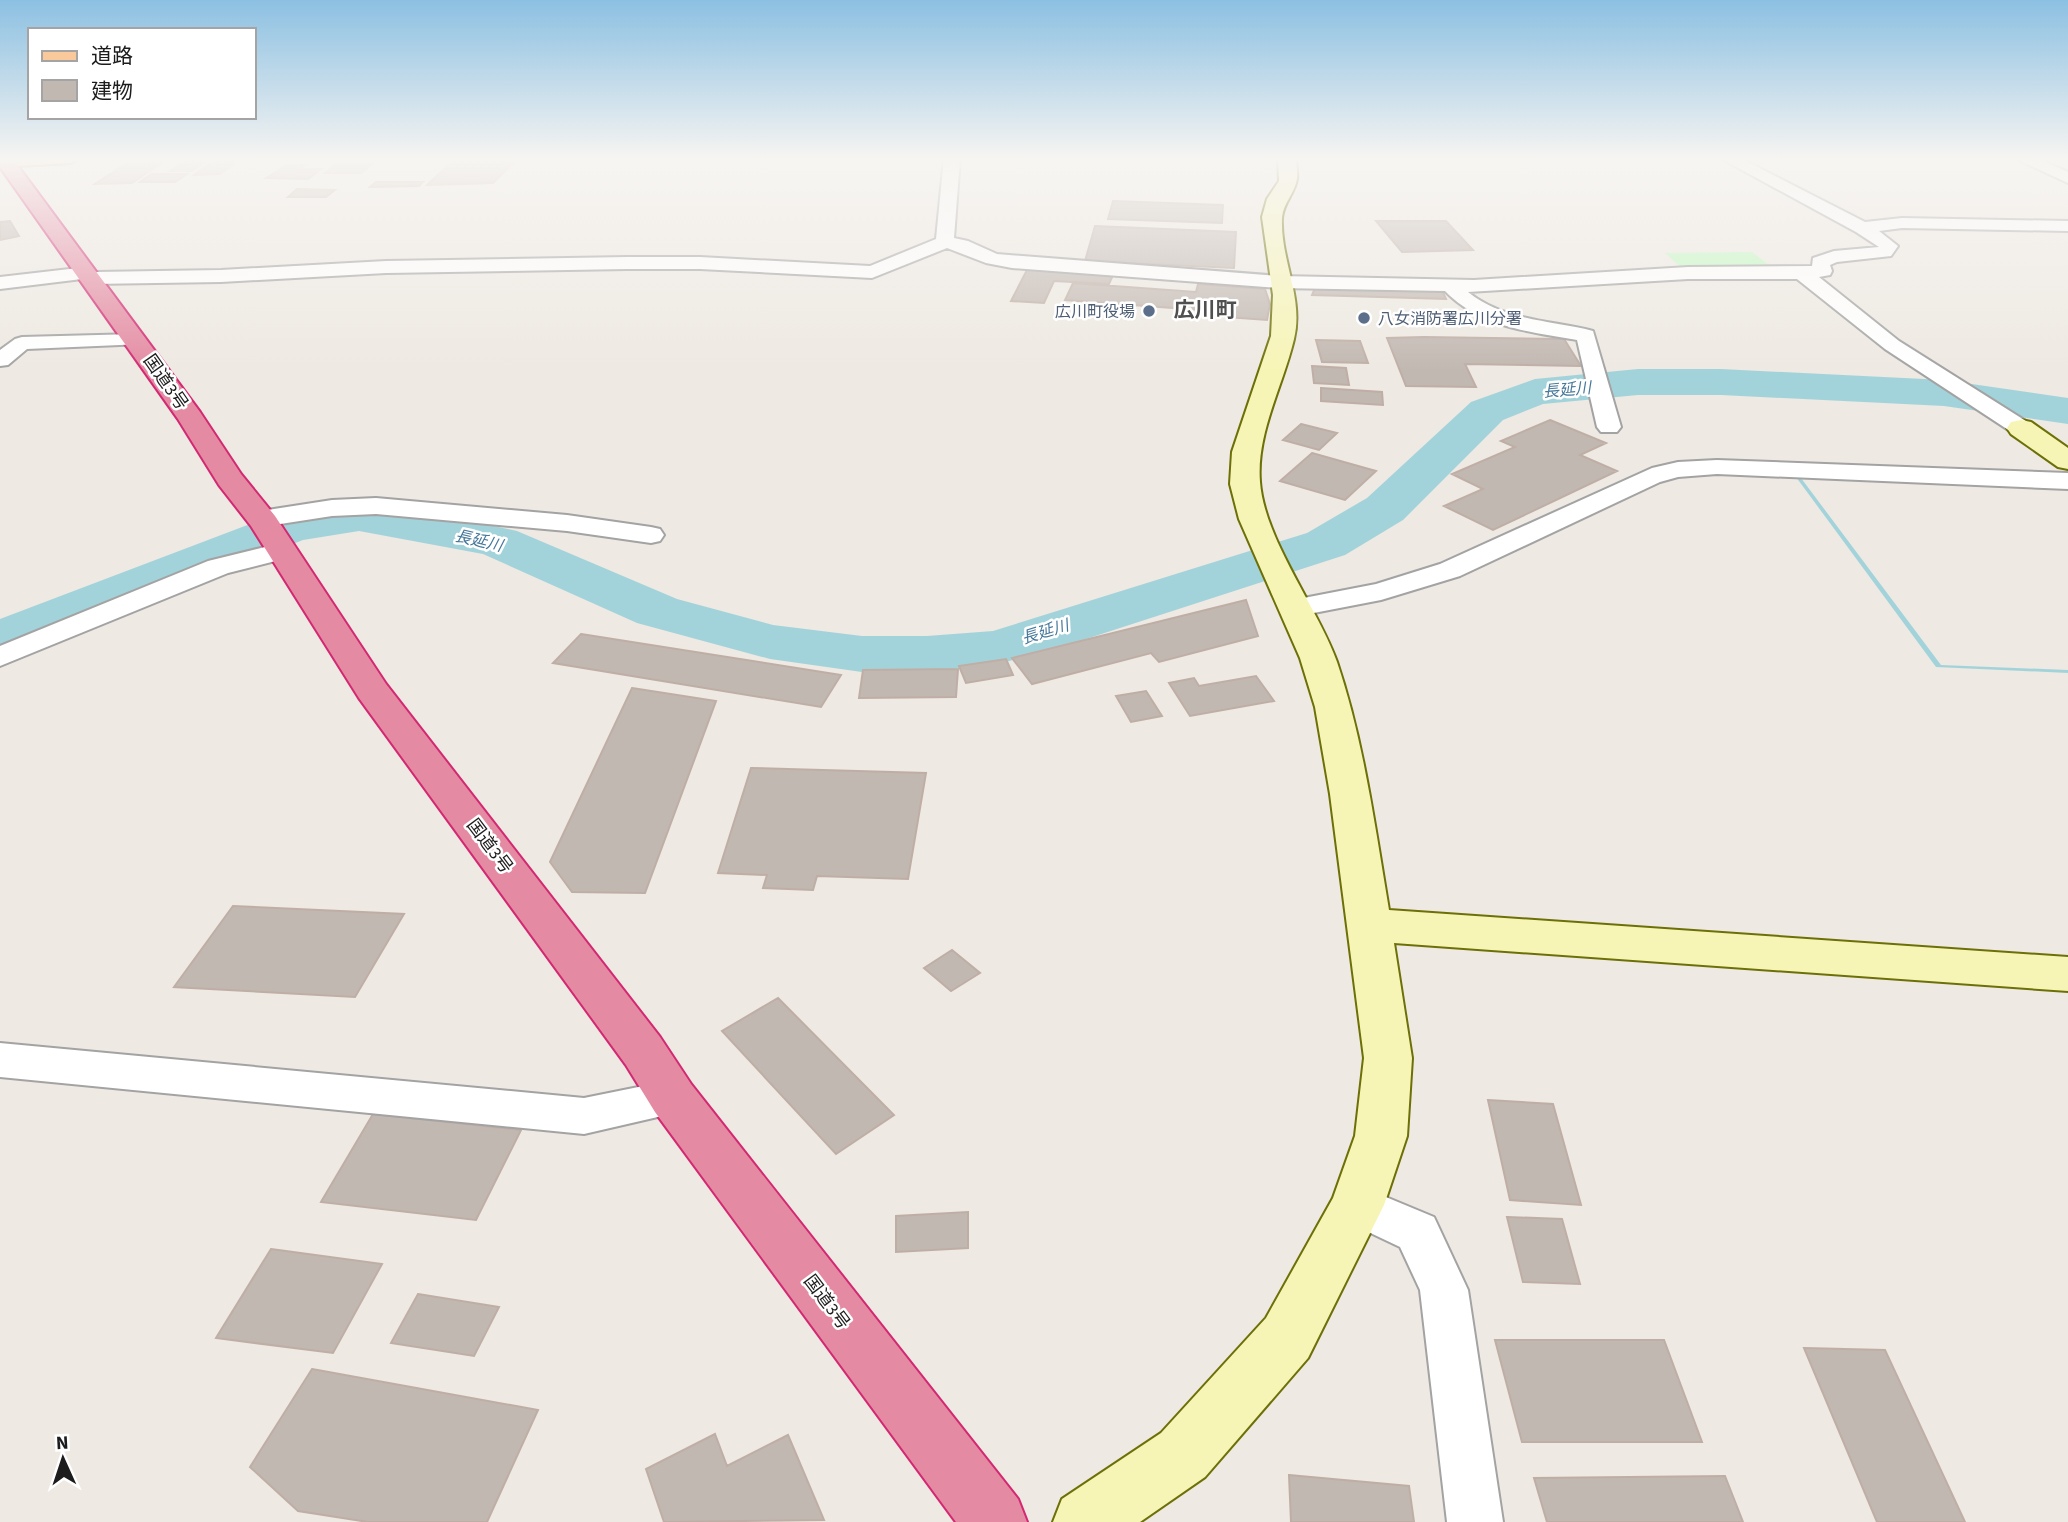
<svg xmlns="http://www.w3.org/2000/svg" width="2068" height="1522" viewBox="0 0 2068 1522" font-family="'Source Sans 3','Noto Sans JP',sans-serif">
  <style>
    .park { fill: #c0f8bf }
    .water { fill: #a3d3da }
    .lines { fill: none; stroke-linecap: round; stroke-linejoin: round }
    .river { fill: #a3d3da; fill-rule: evenodd }
    .building { fill: #c2b8b2; stroke: #bfaea5; stroke-width: 2 }
    .street-casing { stroke: #a3a3a3; stroke-width: 4 }
    .secondary-casing { stroke: #6d6f07; stroke-width: 4 }
    .primary-casing { stroke: #915604; stroke-width: 4 }
    .highway-casing { stroke: #d32872; stroke-width: 4 }
    .street { fill: #fff; fill-rule: evenodd }
    .secondary { fill: #f7f5b6; fill-rule: evenodd }
    .primary { fill: #f9c99c; fill-rule: evenodd }
    .highway { fill: #e48ba3; fill-rule: evenodd }
    .service-dot { fill: #5c6f8a; stroke: #fff; stroke-width: 2.5 }
    .labels { text-anchor: middle; stroke-width: 5; stroke-linejoin: round; paint-order: stroke }
    .far-service-label { font-size: 16px; fill: #4e5e75; stroke: #fff; text-anchor: end }
    .far-water-label { font-size: 16px; font-style: italic; fill: #46789a; stroke: #fff }
    .street-label { font-size: 18px; fill: #1c1c1c; stroke: #fff }
    .far-district-label { font-size: 21px; font-weight: bold; fill: #4f4f4f; stroke: #fff }
  </style>
  <rect width="100%" height="100%" fill="#eee9e2"/>
  <path class="park" d="M 1752,252 L 1773,268 L 1683,269 L 1665,253 Z"/>
  <path class="water" d="M 1796,477 L 1801,478 L 1941,665 L 2068,670 L 2068,673 L 1936,667 Z"/>
  <g class="lines">
    <path class="river" d="M 1638,369 L 1721,369 L 1944,380 L 2068,398 L 2068,424 L 1944,406 L 1721,395 L 1638,395 L 1543,404 L 1503,420 L 1403,520 L 1345,555 L 1049,651 L 993,665 L 927,672 L 862,672 L 770,659 L 637,623 L 483,554 L 359,531 L 303,540 L 20,651 L 0,656 L 0,619 L 274,515 L 359,501 L 420,510 L 517,531 L 677,599 L 773,625 L 862,636 L 927,636 L 993,631 L 1307,533 L 1367,498 L 1471,402 L 1535,379 Z"/>
  </g>
  <path class="building" d="M 163,162 L 132,183 L 95,184 L 127,163 Z
    M 184,162 L 205,162 L 191,171 L 170,171 Z
    M 212,162 L 237,162 L 220,174 L 194,175 Z
    M 452,162 L 514,162 L 493,183 L 427,185 Z
    M 336,164 L 372,164 L 361,173 L 325,173 Z
    M 287,165 L 305,165 L 299,169 L 321,169 L 308,179 L 266,178 Z
    M 151,174 L 187,174 L 175,182 L 140,182 Z
    M 376,182 L 423,182 L 419,186 L 370,187 Z
    M 297,189 L 335,190 L 326,197 L 288,197 Z
    M 1113,201 L 1223,205 L 1222,223 L 1108,219 Z
    M 10,221 L 19,236 L 0,240 L 0,222 Z
    M 1376,221 L 1446,221 L 1473,250 L 1402,252 Z
    M 1095,226 L 1236,232 L 1234,268 L 1085,261 Z
    M 1028,268 L 1114,273 L 1109,284 L 1054,281 L 1044,303 L 1011,301 Z
    M 1073,283 L 1196,292 L 1198,284 L 1265,289 L 1270,304 L 1267,320 L 1199,315 L 1200,310 L 1065,300 Z
    M 1315,288 L 1442,290 L 1446,299 L 1312,295 Z
    M 1424,337 L 1564,339 L 1581,366 L 1465,364 L 1476,387 L 1406,386 L 1387,338 Z
    M 1316,340 L 1360,341 L 1368,363 L 1322,362 Z
    M 1312,366 L 1346,368 L 1349,385 L 1314,383 Z
    M 1321,388 L 1382,392 L 1383,405 L 1321,401 Z
    M 1550,420 L 1606,443 L 1580,455 L 1617,471 L 1493,530 L 1444,506 L 1483,489 L 1452,474 L 1515,447 L 1501,441 Z
    M 1301,424 L 1337,433 L 1319,450 L 1283,440 Z
    M 1312,453 L 1376,471 L 1345,500 L 1280,481 Z
    M 1246,600 L 1258,636 L 1159,662 L 1151,653 L 1032,684 L 1012,658 Z
    M 581,634 L 841,675 L 821,707 L 553,663 Z
    M 1006,659 L 1013,675 L 966,683 L 959,666 Z
    M 958,669 L 956,697 L 859,698 L 863,670 Z
    M 1256,676 L 1274,701 L 1190,716 L 1169,683 L 1194,678 L 1199,686 Z
    M 632,688 L 716,701 L 645,893 L 572,892 L 550,862 Z
    M 1146,691 L 1162,716 L 1131,722 L 1116,696 Z
    M 751,768 L 926,773 L 908,879 L 817,876 L 813,890 L 763,888 L 767,875 L 718,873 Z
    M 233,906 L 404,914 L 355,997 L 174,987 Z
    M 952,950 L 980,973 L 951,991 L 924,968 Z
    M 778,998 L 894,1115 L 836,1154 L 722,1031 Z
    M 1488,1100 L 1553,1104 L 1581,1205 L 1510,1200 Z
    M 373,1114 L 521,1130 L 476,1220 L 321,1202 Z
    M 968,1212 L 968,1248 L 896,1252 L 896,1216 Z
    M 1507,1217 L 1562,1219 L 1580,1284 L 1523,1282 Z
    M 271,1249 L 382,1264 L 333,1353 L 216,1338 Z
    M 418,1294 L 499,1307 L 474,1356 L 391,1343 Z
    M 1495,1340 L 1664,1340 L 1702,1442 L 1522,1442 Z
    M 1804,1348 L 1885,1350 L 1965,1522 L 1877,1522 Z
    M 312,1369 L 538,1410 L 487,1522 L 368,1522 L 298,1511 L 250,1467 Z
    M 715,1434 L 727,1466 L 788,1435 L 824,1520 L 664,1522 L 646,1469 Z
    M 1289,1475 L 1409,1486 L 1414,1522 L 1291,1522 Z
    M 1725,1476 L 1743,1522 L 1547,1522 L 1534,1478 Z"/>
  <g class="lines">
    <defs>
      <path id="street" d="M 944,158 L 960,158 L 954,238 L 968,241 L 997,254 L 1280,276 L 1474,280 L 1688,267 L 1812,266 L 1813,258 L 1834,251 L 1879,247 L 1856,232 L 1720,158 L 1740,158 L 1865,222 L 1902,218 L 2068,221 L 2068,231 L 1902,228 L 1879,231 L 1898,246 L 1891,256 L 1837,262 L 1830,265 L 1832,271 L 1830,275 L 1819,277 L 1899,341 L 2029,423 L 2033,428 L 2029,433 L 2013,433 L 1885,349 L 1797,279 L 1688,279 L 1468,292 C 1504,321 1550,320 1593,331 L 1621,427 L 1617,432 L 1601,432 L 1597,427 L 1577,340 C 1530,332 1480,327 1445,291 L 1280,288 L 1012,268 L 986,263 L 947,248 L 872,278 L 700,269 L 627,269 L 386,273 L 221,282 L 91,284 L 82,279 L 0,289 L 0,277 L 87,267 L 96,272 L 221,270 L 386,261 L 627,257 L 700,257 L 870,266 L 936,239 Z
        M 2014,158 L 2036,158 L 2068,172 L 2068,183 Z
        M 136,334 L 143,336 L 146,340 L 143,344 L 27,349 L 8,365 L 0,366 L 0,350 L 15,339 L 22,337 Z
        M 1717,460 L 2068,473 L 2068,489 L 1717,474 L 1678,477 L 1660,482 L 1460,576 L 1381,600 L 1293,617 L 1283,614 L 1279,608 L 1283,602 L 1376,584 L 1440,564 L 1652,468 L 1678,462 Z
        M 376,498 L 567,515 L 651,527 L 660,529 L 664,535 L 660,541 L 651,543 L 567,531 L 376,514 L 332,516 L 261,527 L 252,525 L 248,519 L 252,513 L 261,511 L 332,500 Z
        M 281,543 L 291,545 L 295,551 L 291,557 L 228,573 L 0,666 L 0,646 L 208,561 Z
        M 0,1043 L 584,1098 L 673,1080 L 688,1086 L 695,1098 L 688,1110 L 584,1134 L 0,1077 Z
        M 1357,1185 L 1434,1217 L 1468,1290 L 1503,1522 L 1447,1522 L 1420,1290 L 1400,1247 L 1341,1219 L 1334,1205 L 1341,1191 Z"/>
      <path id="secondary" d="M 1278,158 L 1296,158 C 1296,165 1298,173 1297,179 C 1295,193 1283,203 1282,218 C 1280,259 1304,298 1294,339 C 1283,386 1256,433 1260,482 C 1264,539 1318,608 1337,662 C 1364,742 1375,827 1389,910 L 2068,957 L 2068,991 L 1394,943 L 1412,1058 L 1407,1136 L 1384,1205 L 1308,1358 L 1205,1477 L 1140,1522 L 1053,1522 L 1062,1499 L 1161,1433 L 1266,1318 L 1333,1198 L 1355,1136 L 1364,1058 L 1330,794 L 1315,707 L 1300,658 L 1239,519 L 1230,484 L 1232,452 L 1271,336 L 1273,295 L 1262,217 L 1267,199 L 1279,181 Z
        M 2021,420 L 2031,422 L 2068,448 L 2068,469 L 2058,467 L 2011,434 L 2007,428 L 2011,422 Z"/>
      <path id="primary" d="M 0,158 L 80,158 L 71,163 L 0,167 Z"/>
      <path id="highway" d="M 0,158 L 12,158 L 200,412 L 241,474 L 275,516 L 386,684 L 660,1037 L 691,1084 L 1018,1499 L 1027,1522 L 956,1522 L 655,1112 L 626,1065 L 359,698 L 251,526 L 219,485 L 178,419 L 0,167 Z"/>
    </defs>
    <use href="#street" class="street-casing"/>
    <use href="#secondary" class="secondary-casing"/>
    <use href="#primary" class="primary-casing"/>
    <use href="#highway" class="highway-casing"/>
    <use href="#street" class="street"/>
    <use href="#secondary" class="secondary"/>
    <use href="#primary" class="primary"/>
    <use href="#highway" class="highway"/>
  </g>
  <linearGradient id="sky" x2="0" y2="1"><stop stop-color="#8cc0e2"/><stop offset="0.43" stop-color="#f7f5f2"/><stop offset="1" stop-color="#f7f5f2" stop-opacity="0"/></linearGradient>
  <rect width="2068" height="371" fill="url(#sky)"/>
  <g class="service-dot">
    <circle cx="1149" cy="311" r="7"/>
    <circle cx="1364" cy="318" r="7"/>
  </g>
  <g class="labels">
    <g class="far-service-label">
      <text x="1135" y="317">広川町役場</text>
      <text x="1378" y="324" text-anchor="start">八女消防署広川分署</text>
    </g>
    <g class="far-water-label">
      <text transform="translate(1567 389) rotate(-5)" y="6">長延川</text>
      <text transform="translate(479 540) rotate(13)" y="6">長延川</text>
      <text transform="translate(1045 631) rotate(-17)" y="6">長延川</text>
    </g>
    <g class="street-label">
      <text transform="translate(166 382) rotate(55)" y="6">国道3号</text>
      <text transform="translate(490 846) rotate(53)" y="6">国道3号</text>
      <text transform="translate(827 1302) rotate(53)" y="6">国道3号</text>
    </g>
    <g class="far-district-label">
      <text x="1205" y="317">広川町</text>
    </g>
  </g>
  <rect x="28" y="28" width="228" height="91" fill="#ffffff" stroke="#a4a4a4" stroke-width="2"/>
  <rect x="42" y="51" width="35" height="10" fill="#f9c99c" stroke="#a4a4a4" stroke-width="2"/>
  <text x="91" y="63" font-size="21" fill="#1c1c1c">道路</text>
  <rect x="42" y="80" width="35" height="21" fill="#c2b8b2" stroke="#a4a4a4" stroke-width="2"/>
  <text x="91" y="98" font-size="21" fill="#1c1c1c">建物</text>
  <g transform="translate(63 1459) rotate(357)" stroke="#ffffff" stroke-width="5" paint-order="stroke">
  <path d="M0-5L12 26L0 18L-12 26Z" fill="#1c1c1c"/>
  <text y="-10" font-size="19" font-weight="bold" text-anchor="middle" fill="#1c1c1c">N</text>
  </g>
</svg>
